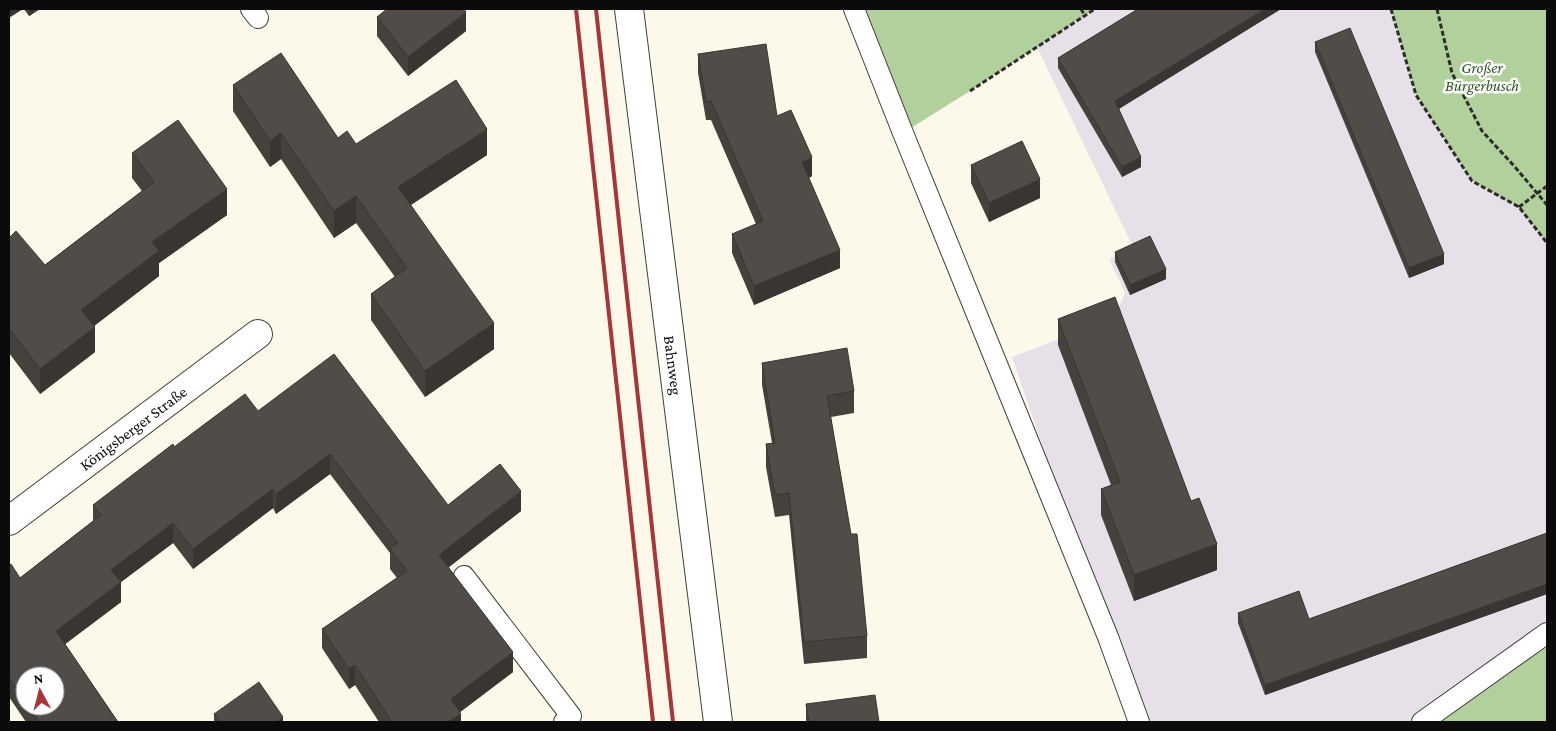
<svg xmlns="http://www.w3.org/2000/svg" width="1556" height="731" viewBox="0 0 1556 731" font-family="'Crimson Pro',serif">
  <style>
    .industrial { fill: #e8e0e9 }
    .forest { fill: #b2d09b }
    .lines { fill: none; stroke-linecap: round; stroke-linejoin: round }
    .lane-casing { stroke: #3e3e3e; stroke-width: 22 }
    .street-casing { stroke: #3e3e3e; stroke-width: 30 }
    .path { stroke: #2d2d2d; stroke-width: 3; stroke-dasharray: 5 2.5; stroke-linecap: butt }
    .lane { stroke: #fff; stroke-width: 20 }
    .street { stroke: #fff; stroke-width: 28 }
    .rail { stroke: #a8353a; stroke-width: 4 }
    .wall { fill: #47413e; fill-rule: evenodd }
    .shaded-wall { fill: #393532 }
    .building { fill: #524c48; stroke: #393532 }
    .labels { text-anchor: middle; stroke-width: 5; stroke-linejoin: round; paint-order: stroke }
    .park-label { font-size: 16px; font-style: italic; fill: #2f5924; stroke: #fff }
    .street-label { font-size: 16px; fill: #0b0b0b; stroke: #fff }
  </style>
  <rect width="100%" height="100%" fill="#fcf9eb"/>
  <path class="industrial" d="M 1095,9 L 1391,9 L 1416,95 L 1472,181 L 1519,207 L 1547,243 L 1547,633 L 1422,722 L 1139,722 L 1108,637 L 1012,357 L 1114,318 L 1125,293 L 1109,259 L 1133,247 L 1037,47 Z"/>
  <path class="forest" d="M 854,9 L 1095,9 L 970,91 L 903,133 Z
    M 1391,9 L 1547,9 L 1547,243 L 1519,207 L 1472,181 L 1416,95 Z
    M 1547,633 L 1547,722 L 1422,722 Z"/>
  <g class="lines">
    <defs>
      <path id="lane" d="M 251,9 L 258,18
        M 854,9 L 903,133 L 1108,637 L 1139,722
        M 464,576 L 571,716 L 564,722
        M 1422,722 L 1547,633"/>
      <g id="street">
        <path id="s1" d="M 629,9 L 718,722"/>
        <path id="s2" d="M 9,521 L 258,334"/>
      </g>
    </defs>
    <use href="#lane" class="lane-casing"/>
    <use href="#street" class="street-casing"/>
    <path class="path" d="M 1081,9 L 1085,16
      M 1391,9 L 1416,95 L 1472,181 L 1519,207 L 1547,243
      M 1437,9 L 1452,73 L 1482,131 L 1515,167 L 1547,205
      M 970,91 L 1095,9
      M 1519,207 L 1547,186"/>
    <use href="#lane" class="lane"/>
    <use href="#street" class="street"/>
    <path class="rail" d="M 576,9 L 653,722
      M 596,9 L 673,722"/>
  </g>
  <path class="wall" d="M 24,9 L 40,9 L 29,16 Z
    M 1138,9 L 1281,9 L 1119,109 L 1141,167 L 1122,177 L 1058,68 L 1058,58 Z
    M 377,17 L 466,31 L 408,76 L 377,36 Z
    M 1315,42 L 1444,264 L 1409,278 L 1315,52 Z
    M 698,54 L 777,116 L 812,176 L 809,178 L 840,268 L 754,305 L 732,253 L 732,234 L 756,224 L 711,120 L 706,120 L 698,73 Z
    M 233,85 L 338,138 L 356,144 L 487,155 L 411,205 L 494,349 L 425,397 L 371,320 L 371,294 L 395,277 L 356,223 L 334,238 L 281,159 L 270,167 L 233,111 Z
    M 132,153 L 227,215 L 159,263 L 159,276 L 94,326 L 95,352 L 40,394 L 9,353 L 9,238 L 45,265 L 142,191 L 132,178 Z
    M 971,165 L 1040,198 L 989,222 L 971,183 Z
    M 1115,252 L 1166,279 L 1130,295 L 1115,262 Z
    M 1058,319 L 1191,501 L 1217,570 L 1134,601 L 1101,515 L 1101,489 L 1111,485 L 1058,345 Z
    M 762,363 L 854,391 L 854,413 L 831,417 L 867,636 L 867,658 L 804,664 L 789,515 L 775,517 L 766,467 L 766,444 L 772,443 L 762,385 Z
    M 258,411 L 448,505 L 521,511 L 448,567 L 513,672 L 460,712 L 461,722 L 379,722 L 355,685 L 349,689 L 322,648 L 322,629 L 397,578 L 390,569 L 390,553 L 330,474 L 276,514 L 273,508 L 193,569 L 173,543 L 121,582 L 121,602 L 65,644 L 118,722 L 26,722 L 9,697 L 9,565 L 20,578 L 93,521 L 93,505 L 174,447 ZM 25,676 L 55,706 L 25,706 Z
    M 1547,533 L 1547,594 L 1265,695 L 1238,623 L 1238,613 L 1309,619 Z
    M 806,704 L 879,722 L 806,722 Z
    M 214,714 L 283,722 L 214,722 Z"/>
  <path class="shaded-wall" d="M 9,9 L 23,9 L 9,18 Z
    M 29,9 L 40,9 L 29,16 Z
    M 1265,9 L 1281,9 L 1115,111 L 1115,101 Z
    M 466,12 L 466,31 L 408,76 L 408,57 Z
    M 487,129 L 487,155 L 398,213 L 398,187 Z
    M 281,133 L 281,159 L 270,167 L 270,141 Z
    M 812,157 L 812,176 L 802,181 L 802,162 Z
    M 1141,157 L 1141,167 L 1122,177 L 1122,167 Z
    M 1040,179 L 1040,198 L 989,222 L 989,203 Z
    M 227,189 L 227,215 L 159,263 L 159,276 L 81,336 L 81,310 L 152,242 Z
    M 356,196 L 356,223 L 334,238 L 334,211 Z
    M 840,250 L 840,268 L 754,305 L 754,286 Z
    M 1444,254 L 1444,264 L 1409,278 L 1409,268 Z
    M 1166,269 L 1166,279 L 1130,295 L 1130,285 Z
    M 494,323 L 494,349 L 425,397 L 425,371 Z
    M 95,327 L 95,352 L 40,394 L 40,369 Z
    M 330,454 L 330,474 L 276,514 L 276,494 Z
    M 273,489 L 273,508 L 193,569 L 193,549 Z
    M 521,491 L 521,511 L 439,575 L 439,555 Z
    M 173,523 L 173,543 L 121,582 L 121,602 L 56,651 L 56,631 L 111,570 Z
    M 1217,544 L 1217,570 L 1134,601 L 1134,575 Z
    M 1547,584 L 1547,594 L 1265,695 L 1265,685 Z
    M 513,652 L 513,672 L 451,719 L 451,699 Z
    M 355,665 L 355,685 L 349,689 L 349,669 Z
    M 461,714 L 461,722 L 448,722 Z
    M 283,717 L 283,722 L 276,722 Z"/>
  <path class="building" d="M 387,9 L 464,9 L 466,12 L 408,57 L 377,17 Z
    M 1138,9 L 1265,9 L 1115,101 L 1141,157 L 1122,167 L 1058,58 Z
    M 1350,28 L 1444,254 L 1409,268 L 1315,42 Z
    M 766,44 L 777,116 L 791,110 L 812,157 L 802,162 L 840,250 L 754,286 L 732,234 L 763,221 L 711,101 L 706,102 L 698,54 Z
    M 281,53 L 338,138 L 347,131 L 356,144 L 456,80 L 487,129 L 398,187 L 494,323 L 425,371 L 371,294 L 407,268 L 356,196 L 334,211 L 281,133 L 270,141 L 233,85 Z
    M 178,120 L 227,189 L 152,242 L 159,251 L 81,310 L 95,327 L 40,369 L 9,328 L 9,238 L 16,231 L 45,265 L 154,182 L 132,153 Z
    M 1022,141 L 1040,179 L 989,203 L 971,165 Z
    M 1150,236 L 1166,269 L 1130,285 L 1115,252 Z
    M 1115,297 L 1191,501 L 1199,498 L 1217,544 L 1134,575 L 1101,489 L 1120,482 L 1058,319 Z
    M 847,348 L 854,391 L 827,396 L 851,534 L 857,534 L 867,636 L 804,642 L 789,493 L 775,495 L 766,444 L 775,443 L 762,363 Z
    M 334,354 L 448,505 L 500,464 L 521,491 L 439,555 L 513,652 L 451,699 L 461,714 L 448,722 L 392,722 L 355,665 L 349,669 L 322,629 L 407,571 L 390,549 L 398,543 L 330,454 L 276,494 L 273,489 L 193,549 L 173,523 L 111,570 L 121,582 L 56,631 L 118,722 L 39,722 L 28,706 L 55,706 L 55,676 L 25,676 L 25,702 L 9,678 L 9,565 L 11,564 L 20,578 L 101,515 L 93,505 L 173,444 L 174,447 L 245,394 L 258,411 Z
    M 1547,533 L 1547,584 L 1265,685 L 1238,613 L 1299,591 L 1309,619 Z
    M 259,682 L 283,717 L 276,722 L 220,722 L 214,714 Z
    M 875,695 L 879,722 L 809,722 L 806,704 Z"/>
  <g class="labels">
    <g class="park-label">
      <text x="1482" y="73">Großer<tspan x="1482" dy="18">Bürgerbusch</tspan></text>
    </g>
    <g class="street-label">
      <text dy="6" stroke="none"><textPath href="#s1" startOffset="359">Bahnweg</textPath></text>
      <text dy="6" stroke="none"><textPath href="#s2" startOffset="155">Königsberger Straße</textPath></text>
    </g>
  </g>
  <rect width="1556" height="731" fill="none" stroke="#0b0b0b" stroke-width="20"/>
  <g transform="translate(40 691) rotate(353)"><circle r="24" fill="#ffffff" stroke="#9d9d9d"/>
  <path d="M0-4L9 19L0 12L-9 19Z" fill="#a8353a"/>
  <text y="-8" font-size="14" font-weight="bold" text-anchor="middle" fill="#0b0b0b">N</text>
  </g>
</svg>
